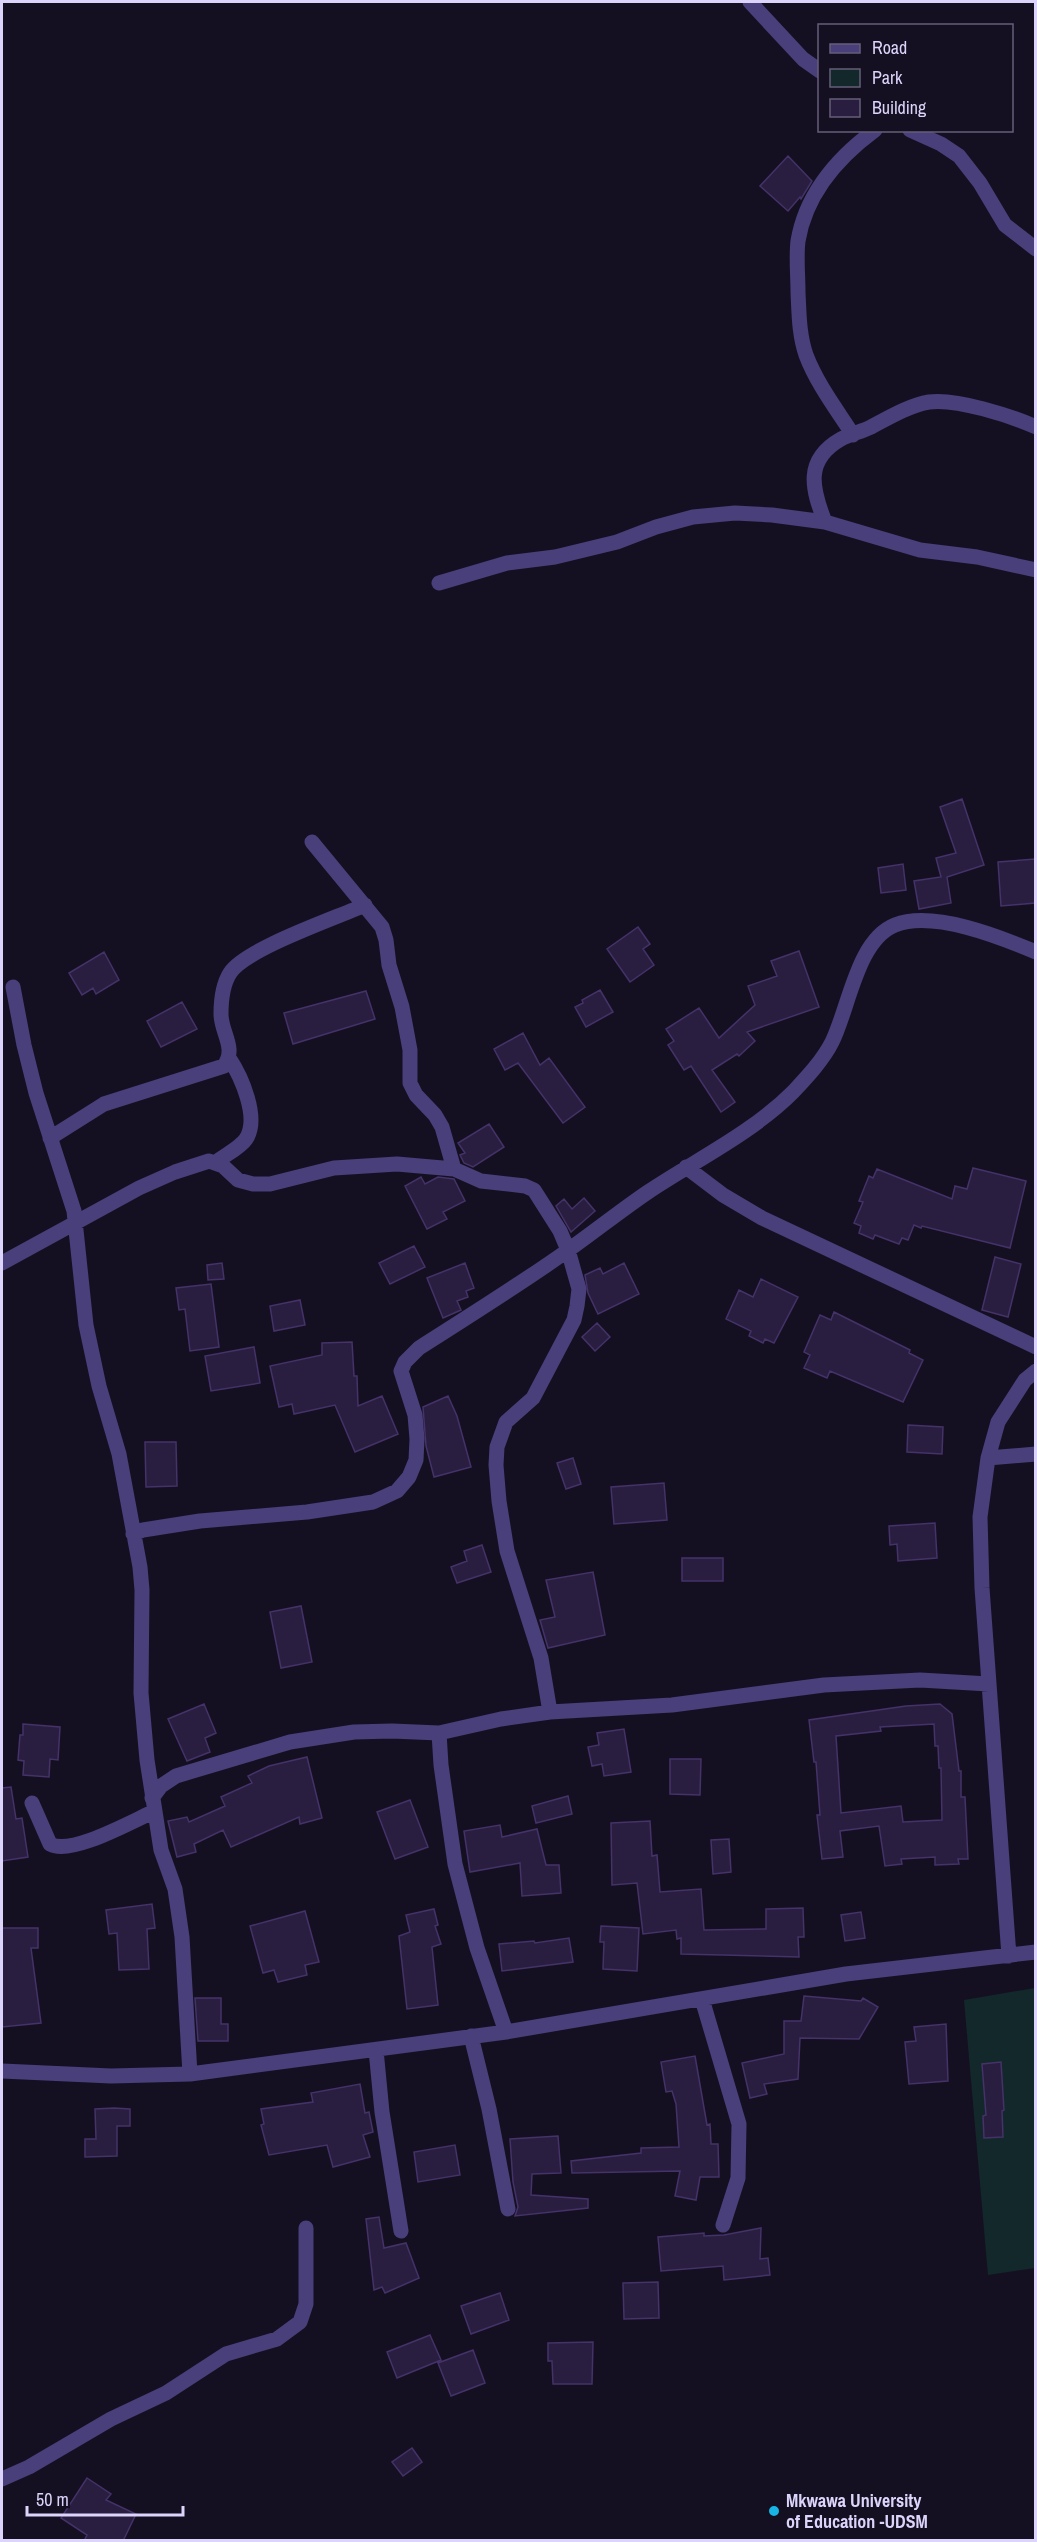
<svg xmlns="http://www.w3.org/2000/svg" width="1037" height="2542" viewBox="0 0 1037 2542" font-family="'Archivo Narrow',sans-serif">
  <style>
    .green { fill: #13282a }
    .building { fill: #291e40; stroke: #443269; stroke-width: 1.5; fill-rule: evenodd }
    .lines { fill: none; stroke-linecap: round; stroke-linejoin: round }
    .minor { stroke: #493f7b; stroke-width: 15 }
    .poi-dot { fill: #17b4e4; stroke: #151021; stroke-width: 2 }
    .labels { text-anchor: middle; stroke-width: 4.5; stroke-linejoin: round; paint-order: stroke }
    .poi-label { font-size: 18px; font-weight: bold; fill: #ddd4fb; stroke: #151021; text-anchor: start }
  </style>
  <rect width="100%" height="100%" fill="#151021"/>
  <path class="green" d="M 1035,1988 L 1035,2268 L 988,2275 L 964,2000 Z"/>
  <path class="building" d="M 788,156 L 812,181 L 801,199 L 800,197 L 788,211 L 760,186 Z
    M 962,799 L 984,865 L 947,877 L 951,903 L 919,909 L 914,881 L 941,877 L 936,858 L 956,853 L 940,807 Z
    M 1035,859 L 1035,903 L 1001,906 L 998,862 Z
    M 903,864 L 906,890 L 881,893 L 878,868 Z
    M 638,927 L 650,944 L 643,949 L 654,965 L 630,982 L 607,949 Z
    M 799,951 L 819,1007 L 747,1032 L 755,1041 L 739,1056 L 737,1054 L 712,1070 L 735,1102 L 721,1112 L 691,1066 L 684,1070 L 668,1045 L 674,1041 L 666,1029 L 699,1008 L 719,1038 L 755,1005 L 748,986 L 777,976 L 771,961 Z
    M 104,952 L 119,980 L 96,994 L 93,988 L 82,995 L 69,973 Z
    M 600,990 L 613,1012 L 586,1027 L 575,1007 L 583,1003 L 582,1000 Z
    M 366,991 L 375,1019 L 293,1044 L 284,1013 Z
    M 182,1002 L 197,1029 L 161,1047 L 147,1021 Z
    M 523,1033 L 540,1065 L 549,1058 L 585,1107 L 563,1123 L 518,1063 L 505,1070 L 494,1049 Z
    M 489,1124 L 504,1147 L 473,1167 L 464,1163 L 460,1155 L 465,1153 L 458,1143 Z
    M 973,1168 L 1026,1181 L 1010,1248 L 922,1226 L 921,1228 L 914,1225 L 908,1240 L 902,1238 L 899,1244 L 875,1235 L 873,1239 L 859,1233 L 861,1226 L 854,1223 L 863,1202 L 859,1201 L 869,1176 L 873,1178 L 877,1169 L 952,1199 L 955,1186 L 967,1189 Z
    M 421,1177 L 425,1184 L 438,1177 L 454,1179 L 465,1201 L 443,1212 L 447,1219 L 427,1229 L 405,1186 Z
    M 584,1198 L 595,1211 L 571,1232 L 556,1206 L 564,1199 L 572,1209 Z
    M 414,1246 L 425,1267 L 390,1284 L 379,1263 Z
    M 995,1257 L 1021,1264 L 1008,1317 L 982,1310 Z
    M 222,1263 L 224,1279 L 208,1280 L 207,1265 Z
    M 465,1263 L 474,1288 L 466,1291 L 468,1297 L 457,1301 L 461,1310 L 443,1318 L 427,1278 Z
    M 624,1263 L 639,1294 L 598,1314 L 588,1293 L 585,1275 L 600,1268 L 603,1274 Z
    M 761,1279 L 798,1297 L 774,1343 L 765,1339 L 763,1343 L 749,1336 L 751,1331 L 726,1319 L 739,1290 L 753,1297 Z
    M 211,1284 L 219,1347 L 190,1351 L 185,1309 L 179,1310 L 176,1288 Z
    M 300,1300 L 305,1325 L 274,1331 L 270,1306 Z
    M 834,1312 L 910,1350 L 909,1353 L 923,1360 L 903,1402 L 830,1371 L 827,1378 L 804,1368 L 810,1355 L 804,1352 L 820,1315 L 831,1320 Z
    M 597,1323 L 610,1337 L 595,1351 L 582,1337 Z
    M 352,1342 L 354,1376 L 357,1376 L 358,1406 L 382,1396 L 398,1434 L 355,1452 L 335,1405 L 294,1414 L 292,1404 L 279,1407 L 270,1366 L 322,1355 L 322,1343 Z
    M 254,1347 L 260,1383 L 211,1391 L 205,1356 Z
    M 448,1396 L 457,1416 L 471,1467 L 434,1477 L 426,1446 L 423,1407 Z
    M 908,1425 L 943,1427 L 942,1454 L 907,1452 Z
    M 145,1442 L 176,1442 L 177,1486 L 146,1487 Z
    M 573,1458 L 581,1484 L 566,1489 L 557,1463 Z
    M 664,1483 L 667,1520 L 614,1524 L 611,1487 Z
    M 935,1523 L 937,1558 L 898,1561 L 897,1544 L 890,1545 L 889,1526 Z
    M 482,1545 L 491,1572 L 457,1583 L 451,1567 L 467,1561 L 464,1551 Z
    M 682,1558 L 723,1558 L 723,1581 L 682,1581 Z
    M 593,1572 L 605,1635 L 548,1648 L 540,1620 L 555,1617 L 546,1580 Z
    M 301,1606 L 312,1662 L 281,1668 L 270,1612 Z
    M 204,1704 L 216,1733 L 205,1738 L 210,1752 L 187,1761 L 168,1719 Z
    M 940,1704 L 952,1714 L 959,1771 L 961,1771 L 961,1797 L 965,1797 L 968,1859 L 958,1859 L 959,1864 L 935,1865 L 935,1857 L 901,1859 L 902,1864 L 885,1866 L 879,1826 L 840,1831 L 843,1857 L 822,1859 L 817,1815 L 820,1815 L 816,1762 L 814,1762 L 809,1720 L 906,1706 ZM 934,1724 L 935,1746 L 938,1746 L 939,1768 L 941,1768 L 942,1820 L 903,1822 L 901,1806 L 841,1813 L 836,1736 L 881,1731 L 880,1727 Z
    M 23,1724 L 60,1727 L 58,1760 L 50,1759 L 49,1777 L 23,1775 L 24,1761 L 18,1760 L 20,1735 L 23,1735 Z
    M 624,1729 L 631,1772 L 604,1776 L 602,1764 L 592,1766 L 588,1747 L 599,1745 L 597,1733 Z
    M 307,1757 L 322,1818 L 300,1824 L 299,1817 L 231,1847 L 223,1830 L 194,1844 L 196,1852 L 177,1857 L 168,1821 L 187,1817 L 189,1822 L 225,1806 L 221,1797 L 252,1783 L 248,1776 L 269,1766 Z
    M 670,1759 L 701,1759 L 700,1795 L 670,1794 Z
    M 11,1787 L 16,1819 L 22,1818 L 28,1857 L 2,1861 L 2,1788 Z
    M 568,1796 L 572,1814 L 536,1823 L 532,1806 Z
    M 410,1800 L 428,1847 L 395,1859 L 377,1812 Z
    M 650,1821 L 652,1856 L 657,1855 L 660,1892 L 701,1889 L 704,1930 L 766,1929 L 766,1909 L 803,1908 L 804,1937 L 798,1937 L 799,1957 L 681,1954 L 681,1938 L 677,1939 L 676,1930 L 643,1934 L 637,1883 L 612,1885 L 611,1823 Z
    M 500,1825 L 502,1837 L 537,1829 L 546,1865 L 559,1865 L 561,1893 L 522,1896 L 520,1863 L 470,1872 L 464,1831 Z
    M 729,1839 L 731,1872 L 713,1874 L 711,1840 Z
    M 152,1904 L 155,1928 L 147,1929 L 149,1969 L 119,1970 L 117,1933 L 109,1934 L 106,1910 Z
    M 434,1909 L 438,1925 L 435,1926 L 441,1944 L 432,1947 L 438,2005 L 407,2009 L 399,1936 L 410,1932 L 406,1915 Z
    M 305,1911 L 319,1962 L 305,1965 L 307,1975 L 278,1982 L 274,1970 L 263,1973 L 250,1926 Z
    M 861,1912 L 865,1938 L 845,1941 L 841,1915 Z
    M 601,1926 L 639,1928 L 637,1971 L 603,1969 L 604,1942 L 600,1942 Z
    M 2,1928 L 38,1928 L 38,1948 L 31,1948 L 41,2023 L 2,2027 Z
    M 569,1938 L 573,1962 L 502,1971 L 499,1944 L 534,1941 L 535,1943 Z
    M 804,1996 L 861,2001 L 863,1998 L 878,2007 L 859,2039 L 800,2038 L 798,2079 L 764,2084 L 767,2094 L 750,2098 L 742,2063 L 784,2054 L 784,2021 L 801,2021 Z
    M 195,1998 L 221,1998 L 221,2024 L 228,2024 L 228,2041 L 198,2041 Z
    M 946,2024 L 948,2081 L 909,2084 L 905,2042 L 916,2041 L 914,2027 Z
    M 695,2056 L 707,2125 L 710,2124 L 711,2144 L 718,2144 L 719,2177 L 700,2177 L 696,2200 L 675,2196 L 680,2171 L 572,2173 L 571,2161 L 641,2153 L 641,2148 L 679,2147 L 676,2104 L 672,2091 L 666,2092 L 661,2062 Z
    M 1001,2062 L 1004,2110 L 1002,2111 L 1003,2137 L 984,2138 L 983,2116 L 986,2115 L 982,2064 Z
    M 360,2084 L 365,2113 L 369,2112 L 373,2132 L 363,2135 L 370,2157 L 333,2167 L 327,2145 L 269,2155 L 261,2125 L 264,2124 L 261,2109 L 313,2102 L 311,2093 Z
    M 114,2108 L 130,2109 L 130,2126 L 117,2126 L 117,2156 L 85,2157 L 85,2139 L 96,2139 L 95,2109 Z
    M 558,2136 L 561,2173 L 532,2174 L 531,2195 L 588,2199 L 588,2208 L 515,2216 L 518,2207 L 513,2182 L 510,2139 Z
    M 455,2145 L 460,2175 L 418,2182 L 414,2152 Z
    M 379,2217 L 384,2248 L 406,2243 L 419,2278 L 385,2293 L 382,2287 L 374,2290 L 366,2219 Z
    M 761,2228 L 760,2259 L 768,2258 L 770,2275 L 724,2280 L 723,2266 L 661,2271 L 658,2237 L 704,2233 L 704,2236 L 724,2235 Z
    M 658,2282 L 659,2318 L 624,2319 L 623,2283 Z
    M 500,2293 L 509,2320 L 471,2334 L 461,2306 Z
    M 430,2335 L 441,2360 L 397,2378 L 387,2352 Z
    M 593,2342 L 592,2384 L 553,2384 L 552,2361 L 548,2361 L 548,2343 Z
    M 473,2350 L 485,2383 L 451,2396 L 438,2363 Z
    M 412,2448 L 422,2462 L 403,2476 L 392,2462 Z
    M 87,2478 L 111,2494 L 106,2500 L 136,2514 L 123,2541 L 84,2541 L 87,2535 L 61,2518 Z"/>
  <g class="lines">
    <path class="minor" d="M 750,2 L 803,59 L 820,71
      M 910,130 L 941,144 L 959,156 L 980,183 L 1005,225 L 1036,249
      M 853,435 C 837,410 817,384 806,355 C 799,335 799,313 798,292 C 798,275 796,257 798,241 C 806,193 837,158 875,130
      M 825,522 C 812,489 804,460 841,439 C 850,434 861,432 871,427 C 888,418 910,405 929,402 C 956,398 1011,416 1036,427
      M 439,583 L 507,563 L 555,557 L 617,542 L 656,527 L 693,517 L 735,513 L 772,515 L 825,522 L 920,550 L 977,557 L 1036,570
      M 312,842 L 382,927 L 386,940 L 389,965 L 402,1007 L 410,1050 L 410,1083 L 416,1095 L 435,1115 L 442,1127 L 454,1169
      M 13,987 L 24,1045 L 36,1093 L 74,1211 L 86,1325 L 99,1386 L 119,1454 L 140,1567 L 142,1590 L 141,1693 L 147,1760 L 161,1850 L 175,1889 L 182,1937 L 190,2074
      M 50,1138 L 104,1104 L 224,1066 C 237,1048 221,1033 221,1014 C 221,1001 223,984 230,973 C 245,949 336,918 365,905
      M 216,1162 C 225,1155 240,1148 246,1139 C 260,1118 241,1076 229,1058
      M 686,1167 L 723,1195 L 762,1218 L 1036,1347
      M 2,1263 L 139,1188 L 175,1172 L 209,1161 L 223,1166 L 238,1180 L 253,1184 L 270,1184 L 334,1168 L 397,1164 L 454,1169 L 481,1181 L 525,1186 L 534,1190 L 560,1231 L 568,1250 L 579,1289 L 577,1306 L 574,1320 L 533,1398 L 506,1422 L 497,1447 L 496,1465 L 499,1501 L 507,1551 L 541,1658 L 550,1712
      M 988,1458 L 1036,1454
      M 133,1534 L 143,1530 L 200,1521 L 307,1512 L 373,1502 L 397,1491 L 409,1477 L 416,1460 L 417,1439 L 415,1415 L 401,1371 L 405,1362 L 419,1348 C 469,1316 519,1285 567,1251 C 594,1232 620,1211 648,1192 C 696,1160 752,1133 793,1092 C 807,1077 823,1060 832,1042 C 849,1008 857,940 895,925 C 933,910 1000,937 1036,952
      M 439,1733 L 441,1765 L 455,1864 L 477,1948 L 506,2032
      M 152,1798 L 161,1786 L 176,1776 L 290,1742 L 354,1732 L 392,1731 L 439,1733 L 501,1719 L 550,1712 L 672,1705 L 824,1685 L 920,1680 L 989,1684
      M 32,1803 L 50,1844 C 71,1856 132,1821 155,1811
      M 1009,1956 L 982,1588 L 980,1517 L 988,1458 L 998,1422 L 1025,1380 L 1036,1371
      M 702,1999 L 739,2124 L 738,2178 L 723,2225
      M 471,2036 L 489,2109 L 508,2209
      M 376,2050 L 382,2112 L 401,2231
      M 2,2071 L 111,2076 L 190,2074 L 506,2032 L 846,1974 L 1036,1952
      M 2,2479 L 29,2467 L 111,2419 L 166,2393 L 226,2354 L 277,2339 L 300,2322 L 306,2304 L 306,2228"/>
  </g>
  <circle class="poi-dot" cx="774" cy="2511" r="6"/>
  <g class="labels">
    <g class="poi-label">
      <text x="786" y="2507">Mkwawa University<tspan x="786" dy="21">of Education -UDSM</tspan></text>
    </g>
  </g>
  <rect width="1037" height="2542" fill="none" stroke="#ddd4fb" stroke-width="6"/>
  <rect x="818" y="24" width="195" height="108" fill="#151021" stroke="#655e78" stroke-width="1.5"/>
  <rect x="830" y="44" width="30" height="9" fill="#493f7b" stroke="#655e78" stroke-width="1.5"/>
  <text x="872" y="54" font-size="18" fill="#ddd4fb">Road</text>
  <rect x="830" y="69" width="30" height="18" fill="#13282a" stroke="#655e78" stroke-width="1.5"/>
  <text x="872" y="84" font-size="18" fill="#ddd4fb">Park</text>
  <rect x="830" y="99" width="30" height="18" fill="#291e40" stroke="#655e78" stroke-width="1.5"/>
  <text x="872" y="114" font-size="18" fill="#ddd4fb">Building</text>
  <path d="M27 2506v9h156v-9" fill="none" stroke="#ddd4fb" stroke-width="3"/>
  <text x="36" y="2506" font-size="18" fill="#ddd4fb" stroke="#151021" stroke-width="4.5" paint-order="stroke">50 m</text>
</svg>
